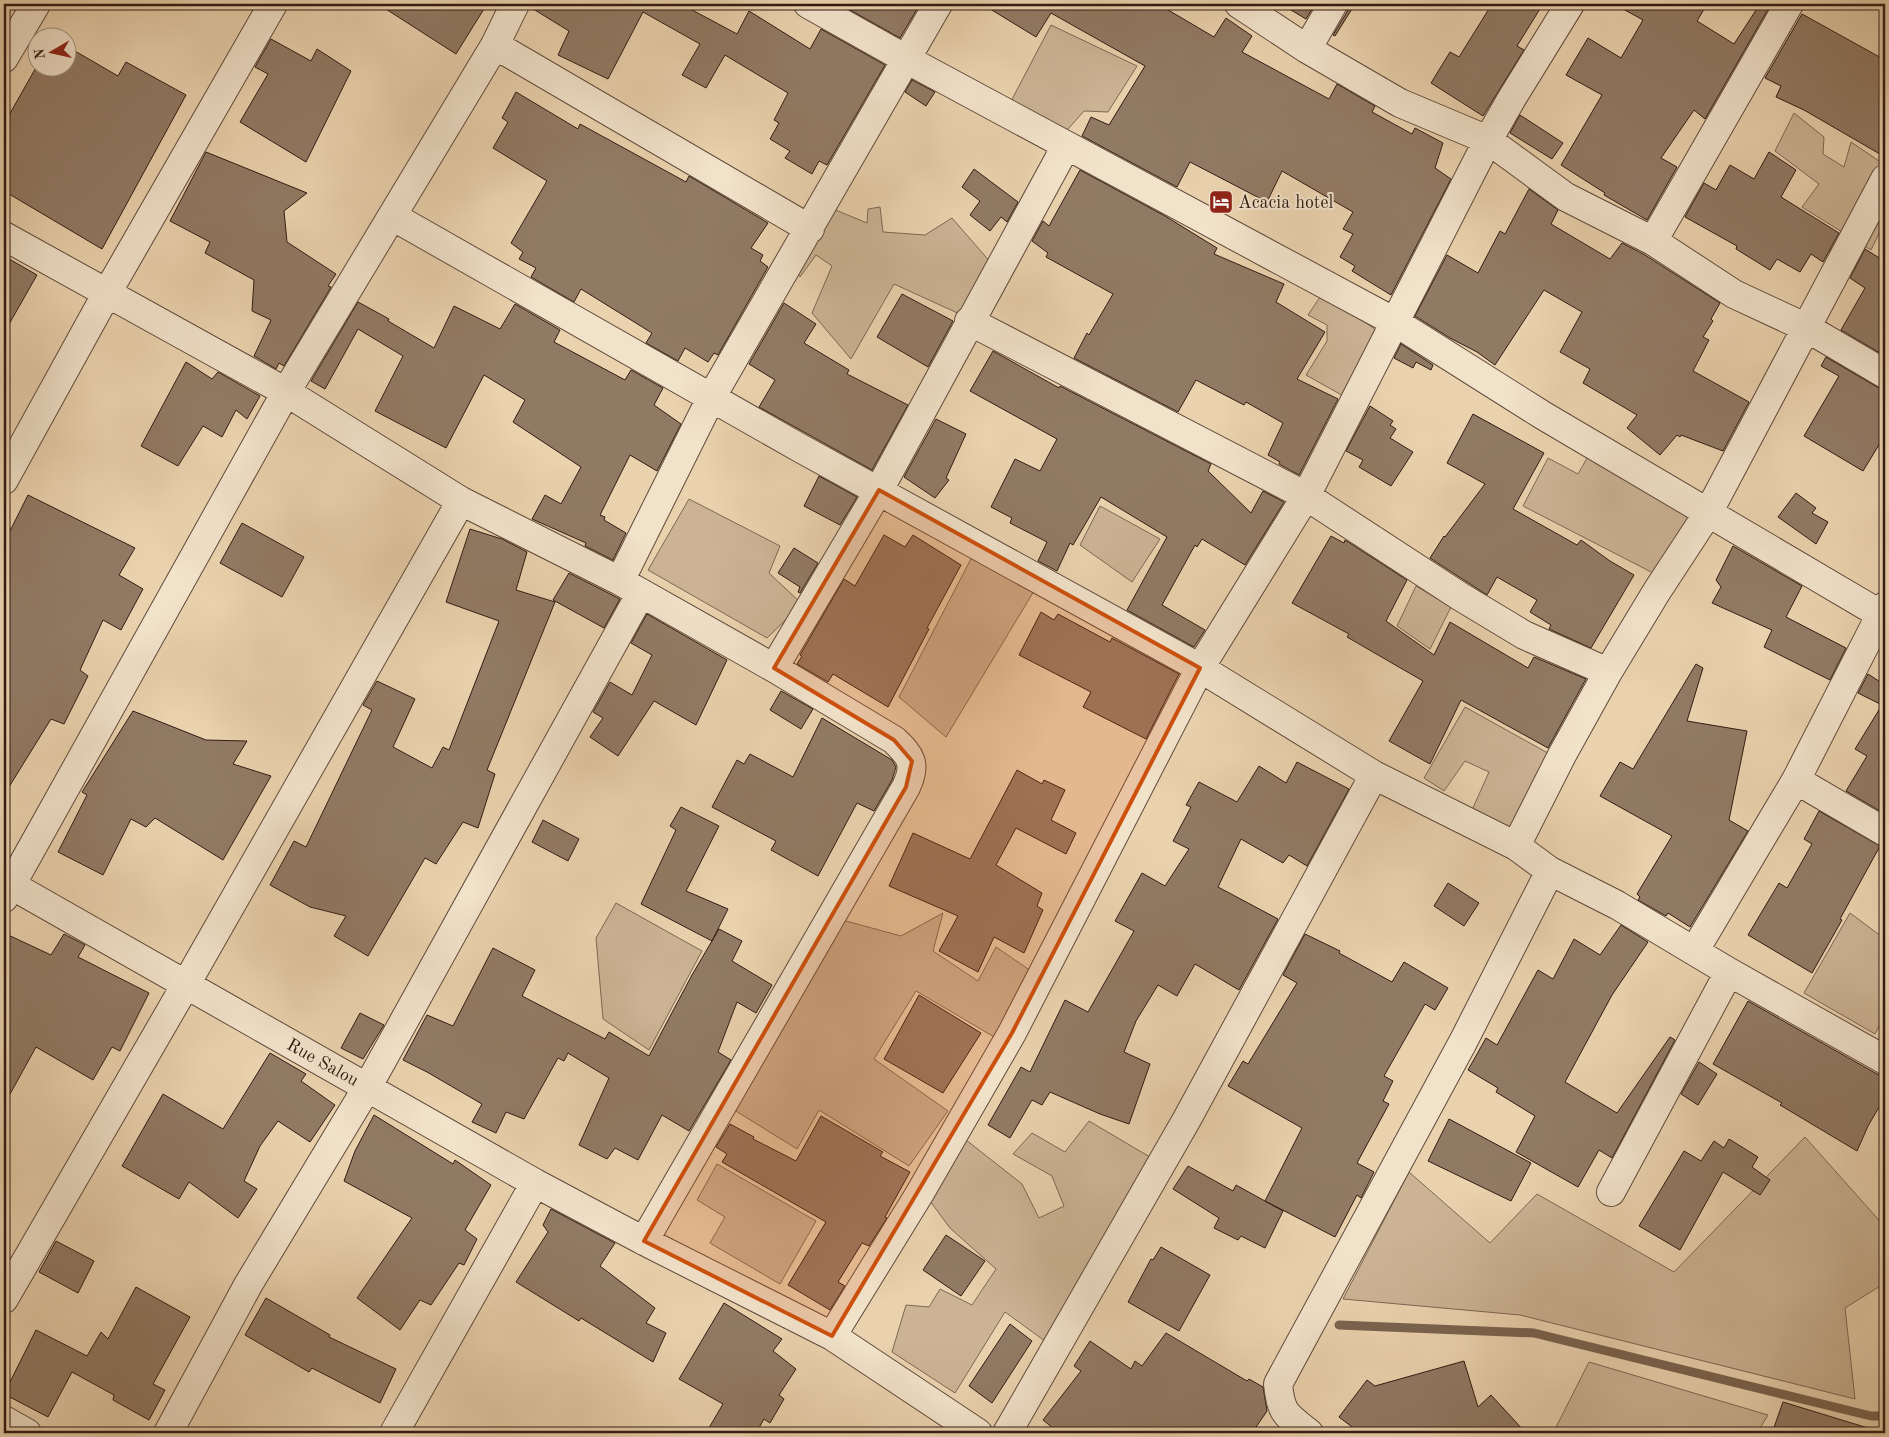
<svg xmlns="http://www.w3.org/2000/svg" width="1889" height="1437" viewBox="0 0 1889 1437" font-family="'Old Standard TT',serif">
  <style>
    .green { fill: #cbb394; stroke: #7e6754 }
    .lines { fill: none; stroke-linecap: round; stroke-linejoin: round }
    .stream { stroke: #7a6450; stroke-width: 9 }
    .building { fill: #917a64; stroke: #311b13 }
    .minor-casing { stroke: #5f493a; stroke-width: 30 }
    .minor { stroke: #f1e2ca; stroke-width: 28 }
    .marked { fill: #cd500d; fill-opacity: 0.2; stroke: #cd500d; stroke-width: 4; stroke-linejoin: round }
    .labels { text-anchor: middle; stroke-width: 4; stroke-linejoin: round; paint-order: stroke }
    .poi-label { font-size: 18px; fill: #311b13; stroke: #f1e2ca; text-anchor: start }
    .street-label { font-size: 18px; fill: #311b13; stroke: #f1e2ca }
  </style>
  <rect width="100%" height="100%" fill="#ead2ae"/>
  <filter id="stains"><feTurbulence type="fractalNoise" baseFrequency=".004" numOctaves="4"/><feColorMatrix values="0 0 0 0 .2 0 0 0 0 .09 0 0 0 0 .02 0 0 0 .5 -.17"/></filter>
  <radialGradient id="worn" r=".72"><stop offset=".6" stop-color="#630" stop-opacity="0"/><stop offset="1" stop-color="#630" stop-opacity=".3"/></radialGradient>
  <path class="green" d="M 1051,25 L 1137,66 L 1108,112 L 1084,111 L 1061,137 L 1009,105 Z
    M 1794,113 L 1824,137 L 1823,154 L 1844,167 L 1851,142 L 1885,165 L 1885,221 L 1871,250 L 1802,207 L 1819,184 L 1775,151 Z
    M 880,207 L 883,232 L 925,235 L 952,218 L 992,264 L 964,316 L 894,284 L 851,359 L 812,313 L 832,266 L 816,255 L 800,277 L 792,266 L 831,208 L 867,223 L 868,209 Z
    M 1322,294 L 1381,333 L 1347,398 L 1306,375 L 1327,341 L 1327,325 L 1308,315 Z
    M 1591,451 L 1698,511 L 1655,574 L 1523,506 L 1548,458 L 1578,474 Z
    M 689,499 L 780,546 L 769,573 L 802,604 L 767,638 L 648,570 Z
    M 1100,506 L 1160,539 L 1132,582 L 1080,545 Z
    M 974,553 L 1034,591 L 946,737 L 899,697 Z
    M 1416,586 L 1451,607 L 1430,649 L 1397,626 Z
    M 1465,707 L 1555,757 L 1511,834 L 1472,810 L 1489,772 L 1465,761 L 1444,791 L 1424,778 Z
    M 616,903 L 702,951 L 649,1050 L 603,1019 L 596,938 Z
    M 943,913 L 933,951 L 978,981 L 996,947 L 1034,973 L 996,1038 L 916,991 L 874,1059 L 948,1111 L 909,1166 L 819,1110 L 797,1149 L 731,1108 L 835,918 L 901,936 Z
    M 1850,913 L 1885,939 L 1885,1014 L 1875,1034 L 1804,993 Z
    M 1089,1121 L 1155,1160 L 1049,1344 L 1005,1312 L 955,1393 L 892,1352 L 906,1305 L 929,1307 L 940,1289 L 972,1305 L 996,1269 L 950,1228 L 927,1197 L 961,1136 L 1022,1184 L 1039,1218 L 1064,1206 L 1052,1176 L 1013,1154 L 1032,1133 L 1065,1152 Z
    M 1805,1137 L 1885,1227 L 1885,1283 L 1845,1308 L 1855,1399 L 1520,1315 L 1343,1299 L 1409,1172 L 1490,1243 L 1537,1194 L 1674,1272 Z
    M 717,1164 L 816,1221 L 780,1284 L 710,1243 L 725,1217 L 697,1200 Z
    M 1589,1362 L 1768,1415 L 1757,1433 L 1553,1433 Z"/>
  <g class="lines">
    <path class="stream" d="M 1339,1325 L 1534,1333 L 1871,1416 L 1885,1416"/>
  </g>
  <path class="building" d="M 378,4 L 487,4 L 456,54 Z
    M 530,4 L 681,4 L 737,34 L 749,11 L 810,49 L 821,29 L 885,65 L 827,165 L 819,161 L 812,174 L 785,158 L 790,151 L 770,139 L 779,123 L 774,120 L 788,93 L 725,55 L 706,88 L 682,75 L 700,44 L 643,12 L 608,79 L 558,55 L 569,31 L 530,7 Z
    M 854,4 L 920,4 L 900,38 L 850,10 Z
    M 982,4 L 1158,4 L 1214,37 L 1226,18 L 1252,36 L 1242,52 L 1329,99 L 1337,84 L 1375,106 L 1372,112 L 1412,134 L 1415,128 L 1443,143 L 1435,168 L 1451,179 L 1391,295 L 1352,271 L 1355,266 L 1340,257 L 1353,234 L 1343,229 L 1353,212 L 1282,171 L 1267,202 L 1190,162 L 1177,187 L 1082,136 L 1091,117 L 1109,125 L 1145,66 L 1051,13 L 1036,37 Z
    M 1281,4 L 1315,4 L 1306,19 Z
    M 1349,4 L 1355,4 L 1335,36 L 1333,35 L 1347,12 Z
    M 1492,4 L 1543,4 L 1517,46 L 1524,50 L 1483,116 L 1431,83 L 1450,52 L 1459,57 Z
    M 1614,4 L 1707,4 L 1697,21 L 1734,44 L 1760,4 L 1771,4 L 1705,119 L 1694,110 L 1661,158 L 1677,167 L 1647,220 L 1604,195 L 1605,193 L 1561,165 L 1602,95 L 1566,75 L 1588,38 L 1621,58 L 1643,20 Z
    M 1802,14 L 1885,60 L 1885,157 L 1804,110 L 1776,97 L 1781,86 L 1765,78 Z
    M 271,39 L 311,61 L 317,49 L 351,71 L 306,162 L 240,122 L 268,74 L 255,67 Z
    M 68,47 L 118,76 L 126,62 L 186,95 L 102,249 L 4,191 L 4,124 L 38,64 L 38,68 L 68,68 Z
    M 912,80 L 935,92 L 926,106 L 905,92 Z
    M 516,92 L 578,129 L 580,124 L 686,182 L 689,176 L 768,223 L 751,248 L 763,255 L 760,261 L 768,267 L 718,355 L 714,353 L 708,362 L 685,348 L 678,361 L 646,343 L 652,333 L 581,289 L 574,302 L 531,277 L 536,268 L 519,259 L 523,252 L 511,243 L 547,181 L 493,148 L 508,122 L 502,118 Z
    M 1520,115 L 1563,143 L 1552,159 L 1510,133 Z
    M 206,152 L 307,193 L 284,211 L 287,242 L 336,274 L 328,286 L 331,287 L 284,366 L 279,363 L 276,369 L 254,356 L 271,320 L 252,311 L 254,280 L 205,253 L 210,242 L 170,221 Z
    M 1769,152 L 1796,170 L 1781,197 L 1839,233 L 1823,262 L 1811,254 L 1800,272 L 1777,259 L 1770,270 L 1736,249 L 1737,246 L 1685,217 L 1704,183 L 1716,190 L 1730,165 L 1754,179 Z
    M 974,169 L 1018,202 L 1007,222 L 1001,217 L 990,231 L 970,215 L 980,201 L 962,187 Z
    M 1080,170 L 1165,216 L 1217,248 L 1214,254 L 1284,284 L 1276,302 L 1325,332 L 1297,379 L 1338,399 L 1299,475 L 1279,464 L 1280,462 L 1268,455 L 1283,423 L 1246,402 L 1244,405 L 1196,380 L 1178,412 L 1074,358 L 1087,333 L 1089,335 L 1113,294 L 1046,257 L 1048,253 L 1032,241 L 1043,221 L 1049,226 Z
    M 1529,189 L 1558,210 L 1551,224 L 1610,259 L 1622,243 L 1645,255 L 1720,303 L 1711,319 L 1713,321 L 1703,337 L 1709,340 L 1693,371 L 1749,402 L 1723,451 L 1681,435 L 1680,437 L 1677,435 L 1660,455 L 1627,428 L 1637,415 L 1583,383 L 1590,369 L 1560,352 L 1582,312 L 1544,290 L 1495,365 L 1477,352 L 1450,338 L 1415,316 L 1447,255 L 1478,273 L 1500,231 L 1505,234 Z
    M 1865,249 L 1881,259 L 1885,252 L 1885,356 L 1841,330 L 1865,288 L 1850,278 Z
    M 4,256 L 37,275 L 4,333 Z
    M 902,294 L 953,321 L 928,367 L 877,337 Z
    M 358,302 L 389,319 L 388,321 L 434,348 L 454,306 L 500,329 L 515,304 L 560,330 L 554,342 L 625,380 L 631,370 L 663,388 L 654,405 L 681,424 L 657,471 L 630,455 L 600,515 L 605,517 L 604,520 L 626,533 L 613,560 L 585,546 L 586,543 L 532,519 L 545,495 L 561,504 L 581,467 L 513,422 L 525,400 L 484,375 L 446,448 L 375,411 L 403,356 L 358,329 L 325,389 L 311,381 Z
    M 784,303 L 816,324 L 804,343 L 849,370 L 847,374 L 908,405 L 872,470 L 759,407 L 775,380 L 749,364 Z
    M 1401,344 L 1433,365 L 1431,370 L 1416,362 L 1413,368 L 1394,358 Z
    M 993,351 L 1059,388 L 1060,386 L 1211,464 L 1208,471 L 1251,513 L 1263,491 L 1284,502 L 1245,565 L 1202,539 L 1197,547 L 1195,545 L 1162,605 L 1205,630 L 1194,647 L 1127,610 L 1167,537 L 1101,497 L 1073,545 L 1070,543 L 1057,571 L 1038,561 L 1047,542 L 1010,523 L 1012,518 L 991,507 L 1015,459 L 1040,471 L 1057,439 L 970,391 Z
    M 1826,357 L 1877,387 L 1885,390 L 1885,435 L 1863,471 L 1804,436 L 1839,376 L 1821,366 Z
    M 186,362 L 212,379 L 218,372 L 260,396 L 247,419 L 236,410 L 222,437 L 203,426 L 178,466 L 141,446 Z
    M 1370,406 L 1393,421 L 1390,425 L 1396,429 L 1390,438 L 1413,452 L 1391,486 L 1359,467 L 1363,460 L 1346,451 Z
    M 1473,414 L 1544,453 L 1513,509 L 1577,545 L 1581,540 L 1610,561 L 1634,575 L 1591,648 L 1549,629 L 1551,625 L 1530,612 L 1537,600 L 1497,577 L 1487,595 L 1430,558 L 1444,536 L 1445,537 L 1485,484 L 1447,463 Z
    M 936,419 L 966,434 L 946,478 L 949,480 L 935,498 L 904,477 Z
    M 819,476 L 857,497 L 840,525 L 804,506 Z
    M 1796,493 L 1816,508 L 1812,513 L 1828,522 L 1816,544 L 1778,517 Z
    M 28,495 L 135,548 L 119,575 L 143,589 L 121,630 L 103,620 L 80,670 L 88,676 L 64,724 L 51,719 L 4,795 L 4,543 Z
    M 242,523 L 304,557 L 282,597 L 220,563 Z
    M 470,529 L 502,539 L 527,552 L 516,590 L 555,602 L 487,770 L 495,774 L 478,828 L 463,822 L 436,864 L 425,858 L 368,956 L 334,936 L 346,916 L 310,907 L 270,885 L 294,841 L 306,847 L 372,710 L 363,705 L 377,681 L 415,699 L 393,747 L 432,768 L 443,747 L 449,750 L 499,621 L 446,602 Z
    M 884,535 L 905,547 L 913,535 L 961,565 L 927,628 L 929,629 L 888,707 L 833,674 L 828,682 L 797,664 L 802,656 L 800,655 L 844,579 L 855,586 Z
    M 1331,536 L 1344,543 L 1345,540 L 1407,580 L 1386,621 L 1434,655 L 1450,622 L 1528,668 L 1534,657 L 1586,679 L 1548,748 L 1461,700 L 1430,764 L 1389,741 L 1423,681 L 1347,637 L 1349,634 L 1292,603 Z
    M 1733,546 L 1802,586 L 1786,617 L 1846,648 L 1830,680 L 1764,647 L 1772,630 L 1712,603 L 1721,587 L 1716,580 Z
    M 794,548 L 818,563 L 800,593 L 798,592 L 800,587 L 778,573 Z
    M 569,573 L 620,599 L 604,628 L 553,600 Z
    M 1041,612 L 1054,620 L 1058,614 L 1110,642 L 1112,638 L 1179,674 L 1146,739 L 1083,707 L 1091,692 L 1019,655 Z
    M 647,614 L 727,660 L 696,725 L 654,701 L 618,756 L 590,737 L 603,718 L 593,712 L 610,682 L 632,695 L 652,655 L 631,643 Z
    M 1696,664 L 1703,668 L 1687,721 L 1747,731 L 1729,820 L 1748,831 L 1690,927 L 1668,913 L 1666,916 L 1638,900 L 1640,897 L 1637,894 L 1672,836 L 1600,796 L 1620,762 L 1633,769 Z
    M 1868,674 L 1885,685 L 1885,814 L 1846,791 L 1867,756 L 1855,749 L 1882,705 L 1858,693 Z
    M 781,691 L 813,709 L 801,729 L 770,710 Z
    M 133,711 L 206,740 L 247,741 L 233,764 L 271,776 L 223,860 L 155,818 L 146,827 L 131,819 L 103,875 L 58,852 L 87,795 L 82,792 Z
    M 822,718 L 892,760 L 896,767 L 892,780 L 874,811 L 857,803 L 818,876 L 771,850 L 776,841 L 712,807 L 737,760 L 744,764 L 750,754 L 793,777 Z
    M 1297,762 L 1349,789 L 1307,866 L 1289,855 L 1283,863 L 1241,839 L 1218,887 L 1278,919 L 1239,990 L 1195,964 L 1177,996 L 1158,985 L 1136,1021 L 1124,1052 L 1150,1064 L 1129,1124 L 1100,1114 L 1050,1092 L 1042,1105 L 1032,1100 L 1010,1138 L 988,1125 L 1021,1067 L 1030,1072 L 1065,1000 L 1088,1012 L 1134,931 L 1115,921 L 1142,873 L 1165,886 L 1189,849 L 1173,841 L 1191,807 L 1186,805 L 1199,782 L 1237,802 L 1259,766 L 1286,783 Z
    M 1017,770 L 1042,784 L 1044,780 L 1065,790 L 1051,820 L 1076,833 L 1066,854 L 1016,828 L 996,865 L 1042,893 L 1037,906 L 1043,910 L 1024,953 L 994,937 L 978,972 L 939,951 L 958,916 L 889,886 L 913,833 L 970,859 Z
    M 681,807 L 719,826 L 686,891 L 728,909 L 712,941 L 641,904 L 676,830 L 670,826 Z
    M 1819,811 L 1880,846 L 1840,919 L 1842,920 L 1812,973 L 1748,935 L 1779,883 L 1787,888 L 1812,844 L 1804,839 Z
    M 543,820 L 579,839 L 568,861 L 532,842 Z
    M 1448,883 L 1479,903 L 1464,926 L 1434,906 Z
    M 1621,925 L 1648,942 L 1612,995 L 1565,1082 L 1617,1113 L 1670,1037 L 1675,1040 L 1612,1158 L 1599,1150 L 1578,1187 L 1516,1152 L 1535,1116 L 1496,1092 L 1498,1088 L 1468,1070 L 1486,1038 L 1497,1045 L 1538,970 L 1553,979 L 1574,939 L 1600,955 Z
    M 719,929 L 742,941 L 732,961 L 772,985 L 756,1013 L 737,1002 L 718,1052 L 731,1060 L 689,1131 L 662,1115 L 638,1160 L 615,1148 L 607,1159 L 579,1145 L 609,1078 L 568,1053 L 564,1061 L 558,1058 L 524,1119 L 506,1112 L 496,1133 L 472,1122 L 482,1104 L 427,1072 L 403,1060 L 427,1015 L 453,1026 L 493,948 L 535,970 L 522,996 L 605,1039 L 609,1032 L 649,1056 L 692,975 Z
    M 4,933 L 51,955 L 64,934 L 85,945 L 78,957 L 149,993 L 120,1051 L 112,1047 L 93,1080 L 36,1047 L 4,1105 Z
    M 1305,934 L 1340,951 L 1339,953 L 1392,982 L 1404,962 L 1448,988 L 1435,1010 L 1425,1004 L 1384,1076 L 1393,1081 L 1383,1101 L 1389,1104 L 1357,1163 L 1374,1172 L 1361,1198 L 1357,1195 L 1335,1237 L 1265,1201 L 1302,1128 L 1228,1086 L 1243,1061 L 1248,1064 L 1297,983 L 1283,975 Z
    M 919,995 L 981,1033 L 943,1093 L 884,1059 Z
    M 1748,1001 L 1877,1074 L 1885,1076 L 1885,1097 L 1868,1126 L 1857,1151 L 1780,1105 L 1782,1103 L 1713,1064 Z
    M 360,1013 L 384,1025 L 363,1059 L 341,1048 Z
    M 270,1053 L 306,1074 L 301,1081 L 335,1105 L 310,1142 L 278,1121 L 260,1146 L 244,1181 L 257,1189 L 238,1218 L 189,1182 L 179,1199 L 122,1166 L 163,1094 L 223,1129 Z
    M 1699,1062 L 1717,1074 L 1698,1105 L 1681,1094 Z
    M 374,1115 L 453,1164 L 455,1160 L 491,1185 L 465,1230 L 477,1239 L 464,1265 L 459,1263 L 431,1305 L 420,1300 L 400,1330 L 357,1298 L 412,1218 L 344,1181 L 355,1151 Z
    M 821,1116 L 883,1152 L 880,1156 L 910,1172 L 885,1217 L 887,1218 L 869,1246 L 862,1243 L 838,1282 L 845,1286 L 830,1310 L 788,1285 L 826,1222 L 722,1162 L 727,1154 L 716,1147 L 730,1124 L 754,1137 L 753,1139 L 796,1161 Z
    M 1449,1119 L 1531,1163 L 1511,1201 L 1428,1161 Z
    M 1729,1139 L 1758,1157 L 1752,1167 L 1770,1180 L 1760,1195 L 1723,1172 L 1680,1250 L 1639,1226 L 1684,1151 L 1701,1161 L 1714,1141 L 1724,1148 Z
    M 1188,1166 L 1233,1191 L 1236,1185 L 1283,1211 L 1265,1248 L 1241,1236 L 1238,1240 L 1214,1228 L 1219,1218 L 1173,1189 Z
    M 551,1209 L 615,1243 L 600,1266 L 655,1308 L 646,1323 L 666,1333 L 653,1362 L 581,1318 L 579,1321 L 516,1282 L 548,1232 L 543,1225 Z
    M 946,1235 L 985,1261 L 961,1296 L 923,1270 Z
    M 56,1241 L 94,1261 L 78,1293 L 39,1272 Z
    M 1161,1247 L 1210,1275 L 1179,1331 L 1128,1302 L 1151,1259 L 1153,1260 Z
    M 136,1287 L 190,1317 L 153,1384 L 165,1390 L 149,1420 L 113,1400 L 114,1395 L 72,1372 L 48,1417 L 4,1394 L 36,1330 L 87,1356 L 101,1332 L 108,1339 Z
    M 266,1298 L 330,1335 L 329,1337 L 396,1369 L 380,1403 L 312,1368 L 309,1372 L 245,1335 Z
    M 724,1303 L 782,1339 L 773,1351 L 796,1369 L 779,1395 L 784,1399 L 770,1423 L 764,1419 L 756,1433 L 706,1433 L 723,1404 L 679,1379 Z
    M 1010,1324 L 1032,1341 L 992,1403 L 969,1386 Z
    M 1166,1333 L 1247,1381 L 1249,1379 L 1263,1387 L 1267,1411 L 1252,1433 L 1059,1433 L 1043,1420 L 1081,1371 L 1074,1366 L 1090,1341 L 1131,1369 L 1135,1361 L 1142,1366 Z
    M 1464,1361 L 1478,1407 L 1491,1395 L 1526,1433 L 1360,1433 L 1339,1417 L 1367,1380 L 1375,1386 Z
    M 1783,1402 L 1868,1428 L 1867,1433 L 1772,1433 Z"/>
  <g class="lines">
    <defs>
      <path id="minor" d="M 808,4 L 906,59 L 1395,322 L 1544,416 L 1885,617
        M 1239,4 L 1307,49 L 1400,103 L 1488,140 L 1566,197 L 1653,241 L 1734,294 L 1807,328 L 1885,374
        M 495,45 L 810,229
        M 1307,49 L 1333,4
        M 4,58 L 36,4
        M 392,216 L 800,448 L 1200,668 L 1374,775 L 1516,846 L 1550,871 L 1617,905 L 1729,972 L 1885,1060
        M 4,236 L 286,392 L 461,501 L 620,581 L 774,668 L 894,740 C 911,756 917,764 906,787 L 644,1241
        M 1653,241 L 1789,4
        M 969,321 L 1306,496 L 1461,597 L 1524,635 L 1608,672
        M 4,480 L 107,293 L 273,4
        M 620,581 L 711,398 L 938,4
        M 774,668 L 879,490 L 1066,146
        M 1796,780 L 1885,832
        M 1516,846 L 1562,755 L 1608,672 L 1657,591 L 1708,513 L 1885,179
        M 4,881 L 535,1183 L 644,1241 L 832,1336 L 978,1433
        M 4,898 L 286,392 L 495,45 L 515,4
        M 1695,950 L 1796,780 L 1885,606
        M 1611,1192 L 1729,972
        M 4,1299 L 185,986 L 461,501
        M 832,1336 L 920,1193 L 1012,1033 L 1200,668 L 1306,496 L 1488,140 L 1512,98 L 1570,4
        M 4,1420 L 27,1433
        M 168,1433 L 248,1285 L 368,1086 L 641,593
        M 394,1433 L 535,1183
        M 1007,1433 L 1187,1119 L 1374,775
        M 1309,1433 C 1286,1415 1281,1414 1278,1384 L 1463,1042 L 1550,871"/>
    </defs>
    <use href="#minor" class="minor-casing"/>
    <use href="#minor" class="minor"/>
  </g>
  <path class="marked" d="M 879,490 L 1200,668 L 1012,1033 L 832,1336 L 644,1241 L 906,787 L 912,761 L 894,740 L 774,668 Z"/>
  <defs>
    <symbol id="hotel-square" viewBox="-11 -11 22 22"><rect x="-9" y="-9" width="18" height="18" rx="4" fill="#8f2418" stroke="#f1e2ca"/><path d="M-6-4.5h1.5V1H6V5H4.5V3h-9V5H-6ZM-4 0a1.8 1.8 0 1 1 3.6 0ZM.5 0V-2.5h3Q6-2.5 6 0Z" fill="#fff"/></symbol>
  </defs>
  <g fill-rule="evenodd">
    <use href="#hotel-square" x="1207" y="188" width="28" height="28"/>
  </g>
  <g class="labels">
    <g class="poi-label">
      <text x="1238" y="208">Acacia hotel</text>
    </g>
    <g class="street-label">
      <text transform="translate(323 1062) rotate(29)" y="6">Rue Salou</text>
    </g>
  </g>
  <rect width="1889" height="1437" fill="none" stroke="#ead2ae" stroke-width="20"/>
  <rect x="5" y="5" width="1879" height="1427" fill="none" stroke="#311b13" stroke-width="2.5"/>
  <rect x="10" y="10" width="1869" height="1417" fill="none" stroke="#311b13"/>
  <g transform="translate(52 52) rotate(261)"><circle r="24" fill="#f1e2ca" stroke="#a49281"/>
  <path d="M0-4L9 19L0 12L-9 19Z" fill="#8f2418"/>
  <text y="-8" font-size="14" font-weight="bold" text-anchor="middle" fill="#311b13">N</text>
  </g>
  <rect width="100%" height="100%" filter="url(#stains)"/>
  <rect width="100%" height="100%" fill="url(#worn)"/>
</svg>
